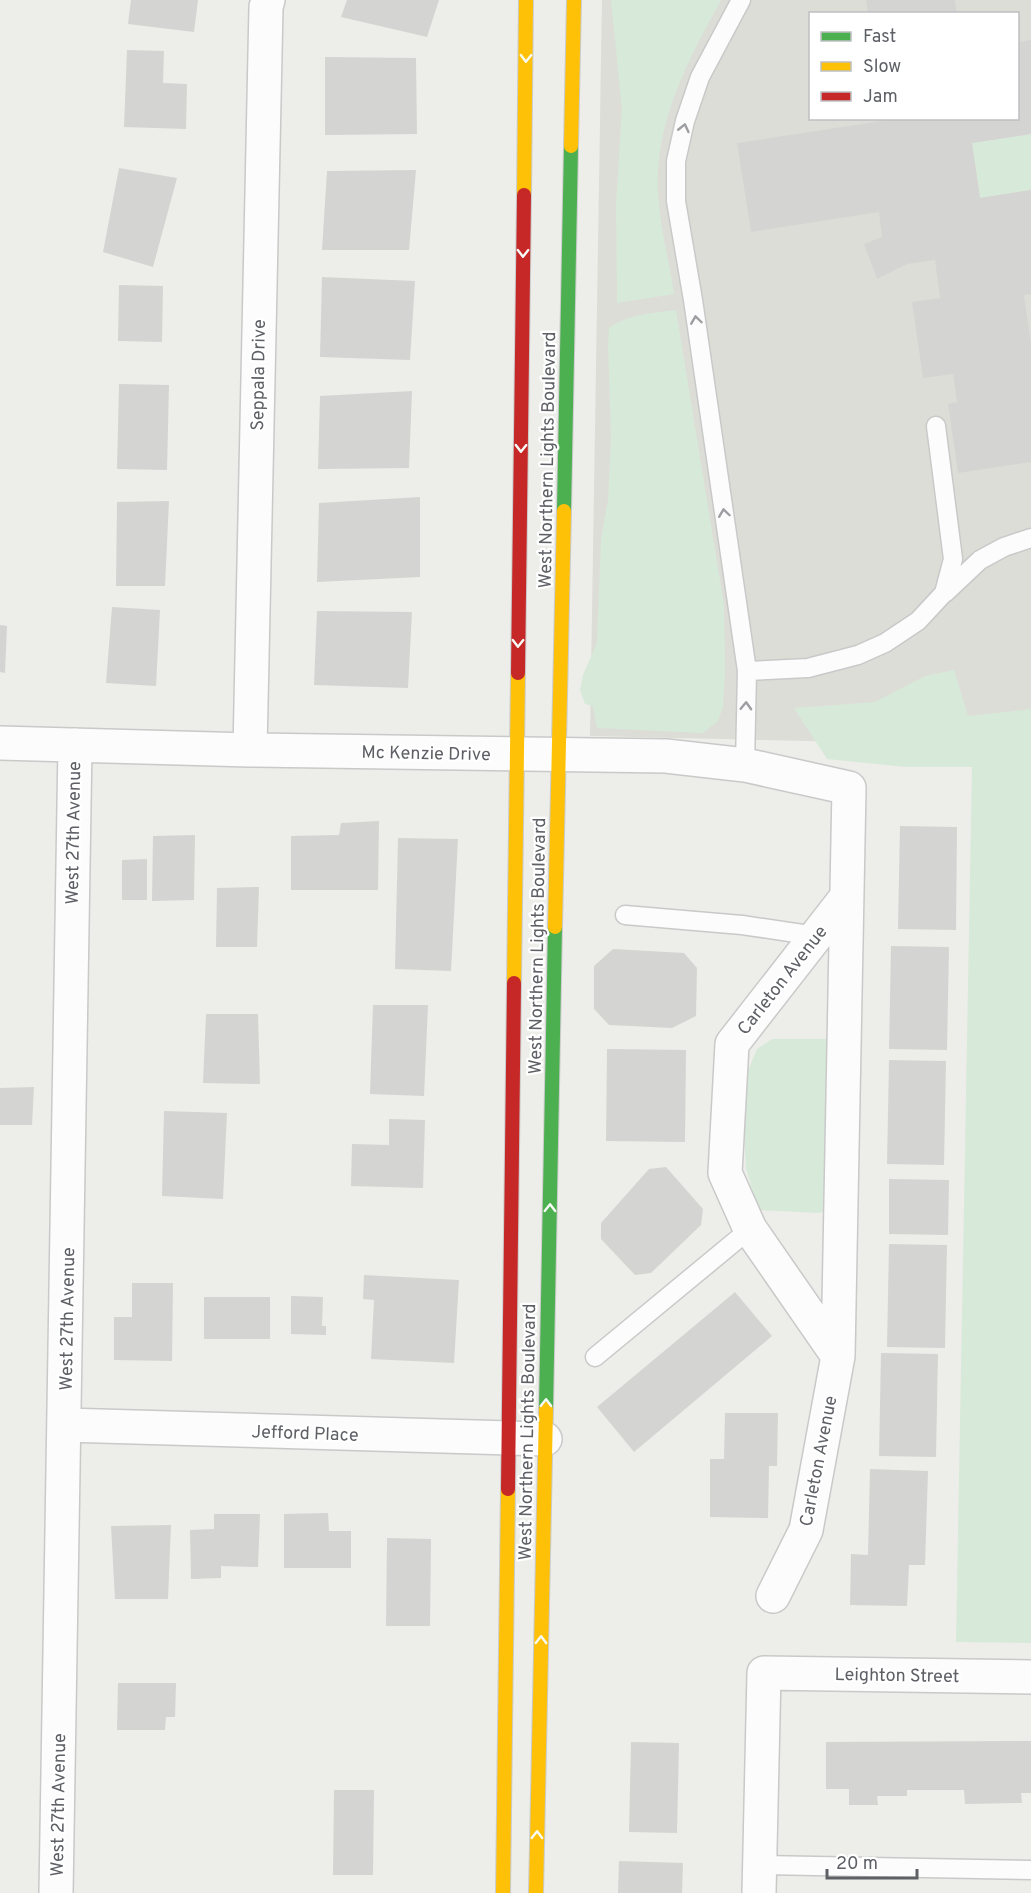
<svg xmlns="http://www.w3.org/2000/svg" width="1031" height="1893" viewBox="0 0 1031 1893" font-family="Overpass,sans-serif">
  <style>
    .education { fill: #ddddd7; fill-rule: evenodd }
    .green { fill: #d7e9d9 }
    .building { fill: #d4d4d2 }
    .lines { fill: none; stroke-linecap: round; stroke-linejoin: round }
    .lane-casing { stroke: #c9c9c9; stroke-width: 21 }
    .street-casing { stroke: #c9c9c9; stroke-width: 36 }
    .fast-casing { stroke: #cacbcb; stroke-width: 16 }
    .slow-casing { stroke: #cacbcb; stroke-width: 16 }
    .jam-casing { stroke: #cacbcb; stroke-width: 16 }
    .lane { stroke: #fcfcfc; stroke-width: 18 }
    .street { stroke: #fcfcfc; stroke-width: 33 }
    .fast { stroke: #4caf50; stroke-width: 14 }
    .slow { stroke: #ffc107; stroke-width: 14 }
    .jam { stroke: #c62828; stroke-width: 14 }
    .oneway { stroke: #f6fbf6 }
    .oneway2 { stroke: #9d9ea2 }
    .labels { text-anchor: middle; stroke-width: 4.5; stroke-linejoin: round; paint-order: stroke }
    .street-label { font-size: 18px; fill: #5e6066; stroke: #fff }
  </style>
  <rect width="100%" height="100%" fill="#edede9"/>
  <path class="education" d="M 602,0 L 1031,0 L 1031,746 L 590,736 ZM 810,14 L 1018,14 L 1018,118 L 810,118 Z"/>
  <path class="green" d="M 611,0 L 721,0 C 688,60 654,123 658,194 C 660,227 669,261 674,294 L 617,303 L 616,204 L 622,109 Z
    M 1031,134 L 1031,190 L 980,198 L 972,143 Z
    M 676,310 L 724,605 L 725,672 L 723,707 L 718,721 L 703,733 L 597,728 L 593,706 L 585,704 L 580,690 L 583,675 L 597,643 L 601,540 L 608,499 L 611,438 L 608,344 L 609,328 C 628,314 654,313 676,310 Z
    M 954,670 L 968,716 L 1031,709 L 1031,1643 L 956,1642 L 972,767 L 906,767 L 827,759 L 794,708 L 875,702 L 925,676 Z
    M 772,1039 L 827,1039 L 833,1043 L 827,1211 L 819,1213 L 758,1210 L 746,1168 L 743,1115 L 747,1073 L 757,1049 Z"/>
  <path class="building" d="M 131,0 L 198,0 L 194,32 L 128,24 Z
    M 347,0 L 439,0 L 427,37 L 341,17 Z
    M 866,0 L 955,0 L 957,14 L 868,14 Z
    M 1031,40 L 1031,134 L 972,143 L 980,198 L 1031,190 L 1031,294 L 1024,295 L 1031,343 L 1031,462 L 958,473 L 948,404 L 957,402 L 953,374 L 923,378 L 912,302 L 940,298 L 935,260 L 907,264 L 877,279 L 864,244 L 882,237 L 879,212 L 751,232 L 737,143 L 901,118 L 1018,118 L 1018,42 Z
    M 127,50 L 164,51 L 163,83 L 187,84 L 186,129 L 124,127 Z
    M 325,57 L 416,58 L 417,134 L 325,135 Z
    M 119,168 L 177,178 L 153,267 L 103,252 Z
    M 416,170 L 409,250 L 322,250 L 327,171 Z
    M 322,277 L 415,281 L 410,360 L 320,357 Z
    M 119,285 L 163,286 L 162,342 L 118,341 Z
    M 119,384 L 169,385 L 167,470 L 117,469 Z
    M 412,391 L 409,468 L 318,469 L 320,396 Z
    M 420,497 L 420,577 L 317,582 L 319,503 Z
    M 169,501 L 165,586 L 116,586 L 117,502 Z
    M 112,607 L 160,610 L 156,686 L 106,683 Z
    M 317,611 L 412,612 L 408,688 L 314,685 Z
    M 0,625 L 7,626 L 5,673 L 0,672 Z
    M 379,821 L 378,890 L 291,890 L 291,836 L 339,835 L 341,823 Z
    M 900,826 L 957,827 L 956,930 L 898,929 Z
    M 195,835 L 194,900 L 152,901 L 153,836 Z
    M 398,838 L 458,839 L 451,971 L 395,969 Z
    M 147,859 L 147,900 L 122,900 L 122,860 Z
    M 259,887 L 257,947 L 216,947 L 217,888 Z
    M 891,946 L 949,947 L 947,1050 L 889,1049 Z
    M 613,949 L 684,953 L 697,968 L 696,1016 L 672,1028 L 609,1025 L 594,1009 L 594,966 Z
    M 373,1005 L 428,1005 L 424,1096 L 370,1094 Z
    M 206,1014 L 258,1014 L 260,1084 L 203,1083 Z
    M 607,1049 L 686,1050 L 685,1142 L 606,1141 Z
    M 889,1060 L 946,1061 L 944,1165 L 887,1164 Z
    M 34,1087 L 32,1125 L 0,1125 L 0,1088 Z
    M 164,1111 L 227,1113 L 223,1199 L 162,1196 Z
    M 389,1119 L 425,1120 L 423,1188 L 351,1186 L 352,1144 L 389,1145 Z
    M 666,1167 L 703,1209 L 701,1225 L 651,1273 L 635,1275 L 601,1239 L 601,1223 L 649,1169 Z
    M 889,1179 L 949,1180 L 948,1235 L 889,1234 Z
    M 889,1244 L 947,1245 L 945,1348 L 887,1347 Z
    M 364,1275 L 459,1280 L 454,1363 L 371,1359 L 374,1300 L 363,1299 Z
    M 132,1283 L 173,1283 L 172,1361 L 114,1360 L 114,1317 L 132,1317 Z
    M 735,1292 L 772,1336 L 634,1452 L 597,1407 Z
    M 291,1296 L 323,1297 L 322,1326 L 326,1326 L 326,1335 L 291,1334 Z
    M 204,1297 L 270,1297 L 270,1339 L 204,1339 Z
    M 881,1353 L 938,1354 L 936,1457 L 879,1456 Z
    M 725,1413 L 778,1413 L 777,1466 L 769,1466 L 768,1518 L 710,1517 L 710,1459 L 724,1459 Z
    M 870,1469 L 928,1471 L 925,1565 L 909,1565 L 907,1606 L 850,1605 L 851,1554 L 868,1555 Z
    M 328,1513 L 329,1531 L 351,1531 L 351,1568 L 284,1568 L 284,1514 Z
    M 214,1514 L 260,1514 L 258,1567 L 221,1566 L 221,1578 L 191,1579 L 190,1530 L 214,1529 Z
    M 171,1525 L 168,1599 L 115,1599 L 111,1526 Z
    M 387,1538 L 431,1539 L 430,1626 L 386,1626 Z
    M 118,1683 L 176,1683 L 175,1717 L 166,1717 L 165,1730 L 117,1730 Z
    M 1031,1741 L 1031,1793 L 1021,1793 L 1022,1803 L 965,1804 L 964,1790 L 907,1790 L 907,1796 L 877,1796 L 878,1805 L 849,1805 L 849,1789 L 826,1789 L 826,1742 Z
    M 631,1742 L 679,1743 L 677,1833 L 629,1832 Z
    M 334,1790 L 374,1790 L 373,1875 L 333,1875 Z
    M 619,1861 L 683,1863 L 682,1893 L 618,1893 Z"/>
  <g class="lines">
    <defs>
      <path id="lane" d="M 741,0 L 700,77 L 685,121 L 676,161 L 676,201 L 693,300 L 747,671 L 745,765
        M 945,593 L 980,560 L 1004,547 L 1031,538
        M 747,671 L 808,668 L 858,655 L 885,643 L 918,621 L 944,593 L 953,559 L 936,426
        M 625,915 L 742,925 L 816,936
        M 595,1357 L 750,1229
        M 759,1865 L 1031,1870"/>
      <path id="street" d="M 0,743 L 250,750 L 666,756 L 745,765 L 849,788 L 838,1356 L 806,1530 L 773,1596
        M 250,750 L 266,7 L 268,0
        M 838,1356 L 750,1229 L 725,1173 L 732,1044 L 845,899
        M 65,1425 L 545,1439
        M 56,1893 L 75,745
        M 759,1893 L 764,1673 L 1031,1677"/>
      <path id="fast" d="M 564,511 L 571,146
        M 546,1409 L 555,927"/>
      <path id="slow" d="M 571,146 L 574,0
        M 524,195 L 526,0
        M 555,927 L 564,511
        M 514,983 L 518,673
        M 503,1893 L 508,1489
        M 536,1893 L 546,1409"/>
      <path id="jam" d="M 518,673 L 524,195
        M 508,1489 L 514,983"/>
    </defs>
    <use href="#lane" class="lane-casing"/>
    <use href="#street" class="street-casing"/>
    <use href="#fast" class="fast-casing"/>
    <use href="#slow" class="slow-casing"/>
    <use href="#jam" class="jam-casing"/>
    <use href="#lane" class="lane"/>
    <use href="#street" class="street"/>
    <use href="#fast" class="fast"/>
    <use href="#slow" class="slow"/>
    <use href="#jam" class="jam"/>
  </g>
  <defs><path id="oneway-chevron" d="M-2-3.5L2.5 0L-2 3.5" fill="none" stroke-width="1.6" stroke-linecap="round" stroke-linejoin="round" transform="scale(1.5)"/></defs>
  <g class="oneway">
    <use href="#oneway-chevron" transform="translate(526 58) rotate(91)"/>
    <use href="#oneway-chevron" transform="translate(523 253) rotate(91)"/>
    <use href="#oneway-chevron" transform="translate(521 448) rotate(91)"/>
    <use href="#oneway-chevron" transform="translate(518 643) rotate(91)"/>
    <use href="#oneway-chevron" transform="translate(550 1208) rotate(-89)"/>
    <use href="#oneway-chevron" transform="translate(546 1403) rotate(-89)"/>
    <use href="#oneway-chevron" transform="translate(541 1640) rotate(-89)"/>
    <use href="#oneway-chevron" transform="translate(537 1835) rotate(-89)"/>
  </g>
  <g class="oneway2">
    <use href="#oneway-chevron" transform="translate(684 128) rotate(-77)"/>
    <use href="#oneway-chevron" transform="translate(696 320) rotate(-98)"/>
    <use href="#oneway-chevron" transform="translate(724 513) rotate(-98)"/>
    <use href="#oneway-chevron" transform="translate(746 706) rotate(-88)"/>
  </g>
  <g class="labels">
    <g class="street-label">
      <text transform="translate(258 375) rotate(-89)" y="6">Seppala Drive</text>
      <text transform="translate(547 460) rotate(-89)" y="6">West Northern Lights Boulevard</text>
      <text transform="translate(426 753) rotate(1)" y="6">Mc Kenzie Drive</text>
      <text transform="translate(73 833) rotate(-89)" y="6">West 27th Avenue</text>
      <text transform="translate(537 946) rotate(-89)" y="6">West Northern Lights Boulevard</text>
      <text transform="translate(782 980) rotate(-52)" y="6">Carleton Avenue</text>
      <text transform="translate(67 1319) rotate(-89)" y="6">West 27th Avenue</text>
      <text transform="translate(527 1432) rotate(-89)" y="6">West Northern Lights Boulevard</text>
      <text transform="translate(305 1433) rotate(2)" y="6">Jefford Place</text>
      <text transform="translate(818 1461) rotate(-79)" y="6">Carleton Avenue</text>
      <text transform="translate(897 1675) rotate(1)" y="6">Leighton Street</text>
      <text transform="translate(58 1805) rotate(-89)" y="6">West 27th Avenue</text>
    </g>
  </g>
  <rect x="809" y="12" width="210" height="108" fill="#ffffff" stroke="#bfbfc2" stroke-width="1.5"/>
  <rect x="821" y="32" width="30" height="9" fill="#4caf50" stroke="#bfbfc2" stroke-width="1.5"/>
  <text x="863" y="42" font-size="18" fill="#5e6066">Fast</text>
  <rect x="821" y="62" width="30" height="9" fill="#ffc107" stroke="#bfbfc2" stroke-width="1.5"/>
  <text x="863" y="72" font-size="18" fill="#5e6066">Slow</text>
  <rect x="821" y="92" width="30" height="9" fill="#c62828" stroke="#bfbfc2" stroke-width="1.5"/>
  <text x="863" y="102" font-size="18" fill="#5e6066">Jam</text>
  <path d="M827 1869v9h90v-9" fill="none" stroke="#5e6066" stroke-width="3"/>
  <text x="836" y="1869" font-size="18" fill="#5e6066" stroke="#ffffff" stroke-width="4.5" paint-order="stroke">20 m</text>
</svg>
